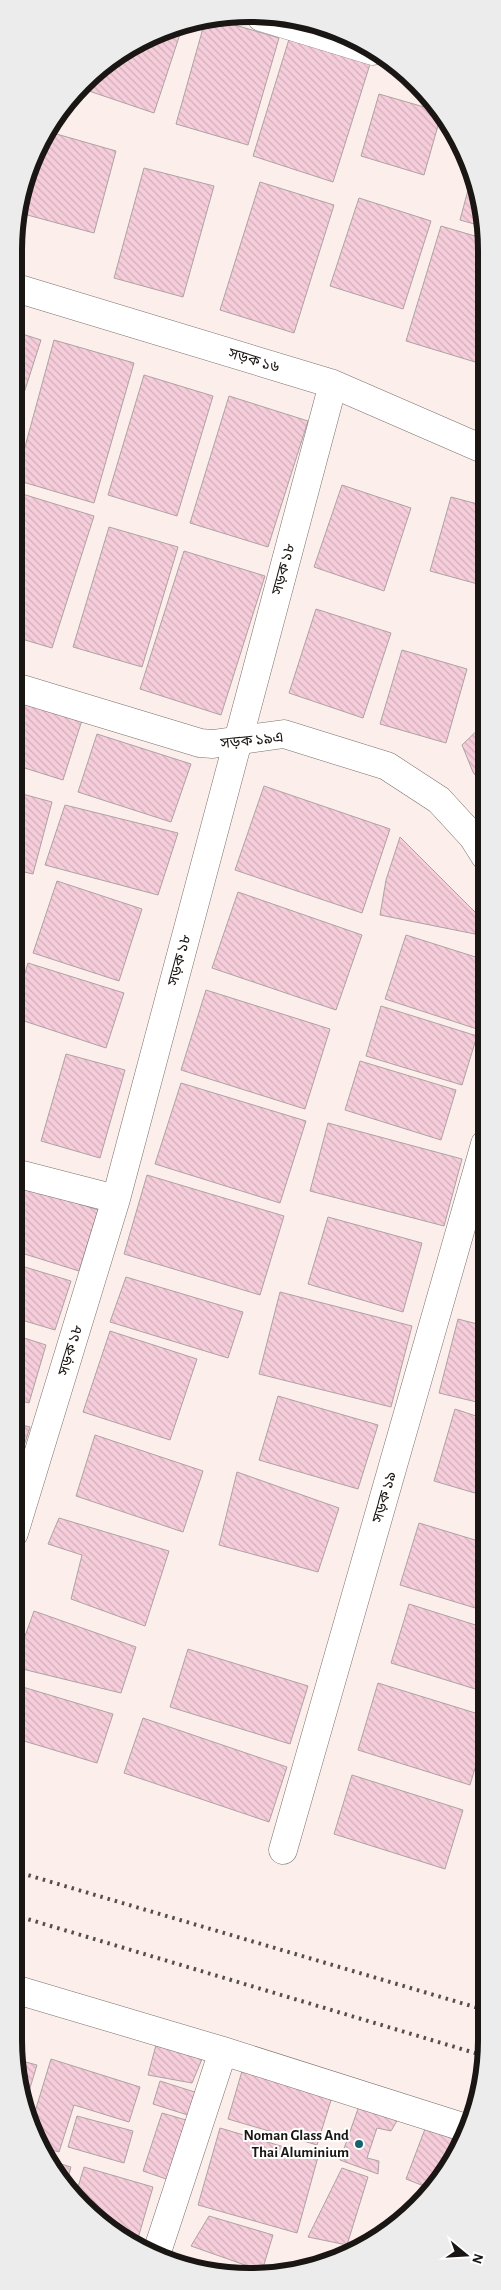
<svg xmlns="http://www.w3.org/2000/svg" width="501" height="2290" viewBox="0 0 501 2290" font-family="'Alegreya Sans','Noto Sans Bengali',sans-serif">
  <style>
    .building { fill: url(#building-back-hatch); stroke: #aea2a5 }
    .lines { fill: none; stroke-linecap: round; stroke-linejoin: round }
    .street-casing { stroke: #7b706c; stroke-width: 29 }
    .street { stroke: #fff; stroke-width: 28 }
    .rail { stroke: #554e4c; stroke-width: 4; stroke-dasharray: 2.5 5; stroke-linecap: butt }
    .poi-dot { fill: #15636c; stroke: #fff; stroke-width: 2 }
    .labels { text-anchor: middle; stroke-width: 4; stroke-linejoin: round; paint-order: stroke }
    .street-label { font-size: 15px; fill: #1a1614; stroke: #fff }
    .poi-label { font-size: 15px; font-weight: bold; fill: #1a1614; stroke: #fff; text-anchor: end }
    .rim { fill: none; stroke: #1a1614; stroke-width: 6 }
  </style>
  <defs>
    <pattern id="building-back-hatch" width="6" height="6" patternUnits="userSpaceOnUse" patternTransform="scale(1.25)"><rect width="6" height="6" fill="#f6cdda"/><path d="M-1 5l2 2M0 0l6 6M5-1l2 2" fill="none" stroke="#d2afba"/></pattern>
  </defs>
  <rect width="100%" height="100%" fill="#fcefeb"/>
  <path class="building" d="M 218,20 L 279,38 L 248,145 L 176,124 L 205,21 Z
    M 183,25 L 154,113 L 83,89 L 107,63 Z
    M 290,36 L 371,61 L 333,182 L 253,156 Z
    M 379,94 L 438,111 L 441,115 L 424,175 L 361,156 Z
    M 46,131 L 116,151 L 94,233 L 20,213 Z
    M 144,168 L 214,186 L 183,297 L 114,278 Z
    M 472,175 L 485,220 L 485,227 L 460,220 Z
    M 260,182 L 334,205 L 294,333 L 220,310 Z
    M 359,198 L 431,221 L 403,309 L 330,286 Z
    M 441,226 L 485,239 L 485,365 L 406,341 Z
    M 16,332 L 41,340 L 16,418 Z
    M 54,340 L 134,363 L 94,503 L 16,480 Z
    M 144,375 L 213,396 L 177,516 L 108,495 Z
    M 229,396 L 308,421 L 268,547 L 190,523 Z
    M 342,485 L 411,508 L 384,591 L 314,567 Z
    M 16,492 L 94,516 L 52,648 L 15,637 Z
    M 451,497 L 485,506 L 485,586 L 430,571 Z
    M 109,527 L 178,547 L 142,667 L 73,647 Z
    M 184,551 L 265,576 L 221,715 L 140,689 Z
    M 316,609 L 391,633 L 363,718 L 289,693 Z
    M 402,650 L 467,669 L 446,743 L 380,724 Z
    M 15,700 L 82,720 L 63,780 L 15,765 Z
    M 485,723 L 485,789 L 473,772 L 462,745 Z
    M 97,734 L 191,764 L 171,822 L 78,792 Z
    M 264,786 L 390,829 L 362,913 L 235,870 Z
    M 15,792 L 52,802 L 33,874 L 15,870 Z
    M 65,805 L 178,833 L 158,895 L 45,865 Z
    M 400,837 L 485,922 L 485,936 L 380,915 L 386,880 Z
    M 57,881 L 142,909 L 119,981 L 33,953 Z
    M 238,892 L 362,935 L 336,1010 L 212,968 Z
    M 15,904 L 21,906 L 15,923 Z
    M 406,935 L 485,960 L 485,1004 L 477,1029 L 385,999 Z
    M 28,963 L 124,993 L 106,1048 L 15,1018 L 15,1005 Z
    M 206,990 L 330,1029 L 305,1109 L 181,1070 Z
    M 381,1006 L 477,1036 L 462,1085 L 366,1056 Z
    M 15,1050 L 21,1052 L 15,1074 Z
    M 66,1054 L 125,1070 L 100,1158 L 41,1141 Z
    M 360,1061 L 456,1090 L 441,1140 L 345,1110 Z
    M 181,1083 L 306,1121 L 280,1203 L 155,1164 Z
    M 328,1123 L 462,1159 L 444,1226 L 310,1191 Z
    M 147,1175 L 284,1216 L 260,1295 L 124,1254 Z
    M 15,1183 L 98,1210 L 79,1271 L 15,1251 Z
    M 328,1217 L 422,1243 L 403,1312 L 308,1284 Z
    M 485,1226 L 485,1248 L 480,1247 Z
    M 15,1264 L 71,1281 L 55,1330 L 15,1318 Z
    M 126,1277 L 243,1312 L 228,1358 L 110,1322 Z
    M 280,1292 L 412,1326 L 391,1407 L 259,1374 Z
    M 458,1319 L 485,1326 L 485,1404 L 439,1393 Z
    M 110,1331 L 197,1359 L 170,1440 L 83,1412 Z
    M 15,1335 L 46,1345 L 29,1403 L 14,1399 Z
    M 278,1396 L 378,1425 L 358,1489 L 259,1460 Z
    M 455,1409 L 485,1419 L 485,1496 L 434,1481 Z
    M 14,1423 L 30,1427 L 14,1477 Z
    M 95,1435 L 203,1471 L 183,1532 L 76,1496 Z
    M 237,1472 L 339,1508 L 318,1572 L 219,1545 Z
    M 59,1518 L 169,1551 L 145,1626 L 71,1599 L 82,1555 L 48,1544 Z
    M 419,1523 L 485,1543 L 485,1611 L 400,1585 Z
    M 409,1604 L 485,1628 L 485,1692 L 391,1663 Z
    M 34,1611 L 136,1647 L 121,1693 L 14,1667 Z
    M 188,1649 L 308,1686 L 290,1744 L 170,1707 Z
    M 378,1683 L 485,1716 L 485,1735 L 470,1785 L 358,1750 Z
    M 16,1685 L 113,1714 L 97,1763 L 14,1738 L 14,1692 Z
    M 143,1718 L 287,1767 L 269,1822 L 124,1773 Z
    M 352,1775 L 463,1810 L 445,1869 L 334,1834 Z
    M 156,2045 L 202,2059 L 192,2083 L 148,2075 Z
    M 51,2059 L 140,2087 L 129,2122 L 74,2105 L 59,2152 L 42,2147 L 31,2125 Z
    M 18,2060 L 37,2065 L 26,2101 Z
    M 242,2071 L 332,2097 L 317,2145 L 228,2119 Z
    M 160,2081 L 201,2094 L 194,2117 L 153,2104 Z
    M 359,2106 L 398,2119 L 391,2131 L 377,2128 L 367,2158 L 379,2161 L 378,2174 L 340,2160 Z
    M 162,2113 L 193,2122 L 175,2182 L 143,2171 Z
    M 77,2116 L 133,2131 L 124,2163 L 68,2147 Z
    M 220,2128 L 318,2157 L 297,2233 L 198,2205 Z
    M 425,2129 L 461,2141 L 456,2158 L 429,2188 L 406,2179 Z
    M 51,2161 L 71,2167 L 66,2185 Z
    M 84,2167 L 153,2187 L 136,2245 L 75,2197 Z
    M 342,2168 L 368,2177 L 347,2245 L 308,2237 Z
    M 209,2216 L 273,2235 L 262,2271 L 191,2246 Z
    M 317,2257 L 328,2260 L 315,2267 Z"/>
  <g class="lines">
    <defs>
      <path id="street" d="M 261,17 L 373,51
        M 16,288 L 333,384 L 485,450
        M 15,687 L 200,743 L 213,744 L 284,734 L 387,766 L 439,800 L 473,837 L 485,856
        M 15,1173 L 116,1199
        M 14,1533 L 116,1199 L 333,384
        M 283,1850 L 485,1144
        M 14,1989 L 223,2051 L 466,2128
        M 156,2255 L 223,2051"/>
    </defs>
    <use href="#street" class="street-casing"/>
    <use href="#street" class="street"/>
    <path class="rail" d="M 14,1871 L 485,2010
      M 14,1915 L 485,2056"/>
  </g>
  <circle class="poi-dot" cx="359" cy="2144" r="5"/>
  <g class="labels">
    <g class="street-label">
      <text transform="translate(254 360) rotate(17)" y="5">সড়ক ১৬</text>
      <text transform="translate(283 569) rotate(-75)" y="5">সড়ক ১৮</text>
      <text transform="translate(252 740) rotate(-6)" y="5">সড়ক ১৯এ</text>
      <text transform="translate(179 960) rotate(-75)" y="5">সড়ক ১৮</text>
      <text transform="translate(70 1350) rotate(-73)" y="5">সড়ক ১৮</text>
      <text transform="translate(384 1497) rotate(-74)" y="5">সড়ক ১৯</text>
    </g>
    <g class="poi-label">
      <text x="349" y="2140">Noman Glass And<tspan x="349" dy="17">Thai Aluminium</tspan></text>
    </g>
  </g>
  <path d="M0 0H501V2290H0ZM250 22H250A228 228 0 0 1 478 250V2040A228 228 0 0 1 250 2268H250A228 228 0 0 1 22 2040V250A228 228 0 0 1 250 22Z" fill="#edecec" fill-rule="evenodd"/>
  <path class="rim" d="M250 22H250A228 228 0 0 1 478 250V2040A228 228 0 0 1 250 2268H250A228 228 0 0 1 22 2040V250A228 228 0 0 1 250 22Z"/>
  <g transform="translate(466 2255) rotate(108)" stroke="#ffffff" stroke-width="4" paint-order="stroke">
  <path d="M0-4L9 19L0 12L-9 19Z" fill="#1a1614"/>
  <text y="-8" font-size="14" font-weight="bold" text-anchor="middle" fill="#1a1614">N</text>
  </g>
</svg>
